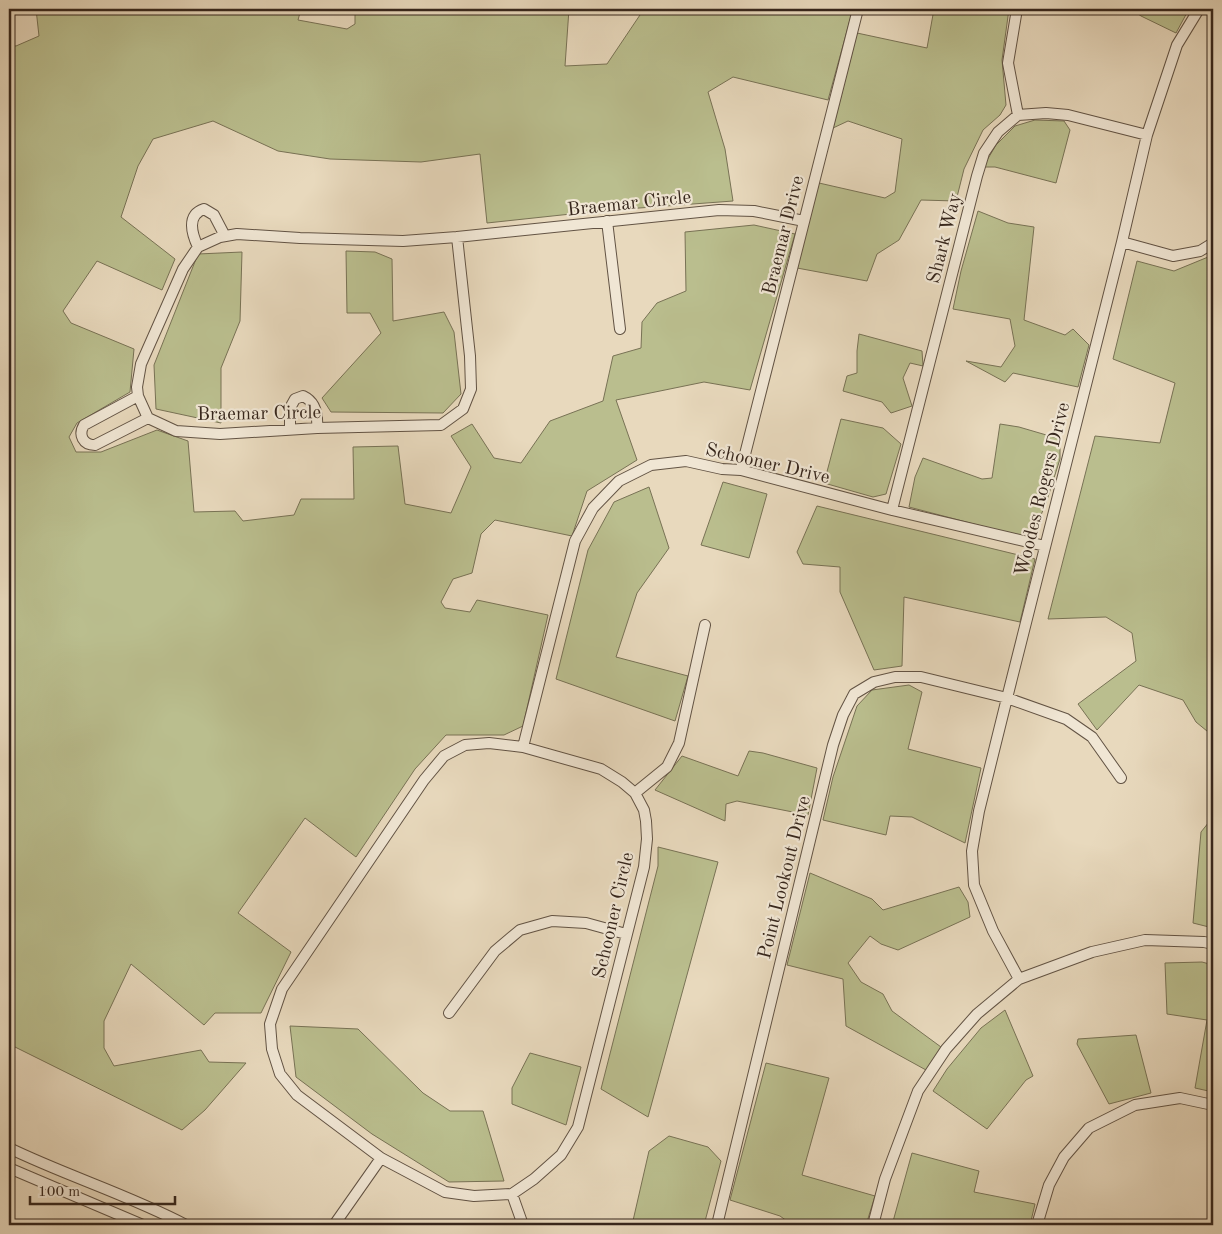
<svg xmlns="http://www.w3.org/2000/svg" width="1222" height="1234" viewBox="0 0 1222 1234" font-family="'Old Standard TT',serif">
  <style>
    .green { fill: #babe8e; stroke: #787255 }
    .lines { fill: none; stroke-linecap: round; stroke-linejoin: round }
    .minor-casing { stroke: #625344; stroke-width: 12 }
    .minor { stroke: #f0e6d4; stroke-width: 10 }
    .labels { text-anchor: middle; stroke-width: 4.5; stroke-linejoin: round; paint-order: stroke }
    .street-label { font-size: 19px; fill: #36261c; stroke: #f0e6d4 }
  </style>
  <rect width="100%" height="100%" fill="#e8d9bd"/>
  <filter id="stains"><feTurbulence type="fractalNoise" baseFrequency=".004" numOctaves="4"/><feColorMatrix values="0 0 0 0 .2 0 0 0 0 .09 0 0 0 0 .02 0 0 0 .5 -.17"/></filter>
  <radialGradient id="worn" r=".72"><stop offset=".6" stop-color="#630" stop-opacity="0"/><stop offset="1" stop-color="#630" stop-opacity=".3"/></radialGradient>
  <path class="green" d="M 36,9 L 301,9 L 298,20 L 347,29 L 355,24 L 355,9 L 569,9 L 565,66 L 607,64 L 644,9 L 853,9 L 828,100 L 733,77 L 708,92 L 725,149 L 733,201 L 599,211 L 487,223 L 480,154 L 421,162 L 330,159 L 278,151 L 213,121 L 153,139 L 138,166 L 121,217 L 175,259 L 162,290 L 97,261 L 63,311 L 71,323 L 134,349 L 130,392 L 77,423 L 69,437 L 76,452 L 101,452 L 157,430 L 188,441 L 194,512 L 235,511 L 243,521 L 294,515 L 301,499 L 354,499 L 353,447 L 398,446 L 405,504 L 451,513 L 471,467 L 451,436 L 472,424 L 494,458 L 521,463 L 550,421 L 603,401 L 613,356 L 641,348 L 642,322 L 657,303 L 686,291 L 685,232 L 754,225 L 795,234 L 750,390 L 704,382 L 616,400 L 637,460 L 587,491 L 572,536 L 495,520 L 481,534 L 472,573 L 453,579 L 441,602 L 445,608 L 470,612 L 477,600 L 548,615 L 523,726 L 504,735 L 446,735 L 415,769 L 356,857 L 305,818 L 238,913 L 291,952 L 261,1013 L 215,1013 L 204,1025 L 131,964 L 104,1021 L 104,1048 L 114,1066 L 201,1050 L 209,1062 L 246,1063 L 205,1110 L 182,1130 L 9,1044 L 9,166 L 12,160 L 9,158 L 9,45 L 16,46 L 39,36 Z
    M 934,9 L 1009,9 L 1002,60 L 1006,105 L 1000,115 L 983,130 L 964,169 L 956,201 L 921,200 L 899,240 L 877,254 L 867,281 L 797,268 L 819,183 L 885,198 L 895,192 L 902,139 L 848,121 L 833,128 L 857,33 L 927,48 Z
    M 1131,9 L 1189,9 L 1176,33 L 1141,16 Z
    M 1035,120 L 1064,121 L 1070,130 L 1056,183 L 995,167 L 983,167 L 996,145 L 1015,126 Z
    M 978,211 L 1008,223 L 1034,227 L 1024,320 L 1065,335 L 1073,329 L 1089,345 L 1078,387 L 1013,373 L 1005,382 L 966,361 L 1001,367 L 1015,346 L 1010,319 L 953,309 L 961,271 Z
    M 346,251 L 375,252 L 392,259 L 393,321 L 444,312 L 454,332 L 461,394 L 443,413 L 331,412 L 322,398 L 381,333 L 370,313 L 347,313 Z
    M 242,252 L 240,321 L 221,368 L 221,423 L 156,409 L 154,365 L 198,254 Z
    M 1213,255 L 1213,736 L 1196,722 L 1183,700 L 1139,685 L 1097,730 L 1078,704 L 1136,661 L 1132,633 L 1106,617 L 1048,619 L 1095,436 L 1160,443 L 1175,383 L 1113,359 L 1137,261 L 1174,271 Z
    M 859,334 L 922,351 L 923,366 L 910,363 L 903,378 L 912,406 L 891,413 L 882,402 L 843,391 L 847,376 L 857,373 L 857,351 Z
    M 841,419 L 883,428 L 901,444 L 886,494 L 873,497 L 824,483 Z
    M 1000,424 L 1019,427 L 1060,439 L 1060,459 L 1046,503 L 1031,539 L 909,507 L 915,477 L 923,458 L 982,479 L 992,478 Z
    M 723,482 L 767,494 L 749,558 L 701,545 Z
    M 649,487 L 669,548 L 637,593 L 616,657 L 688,676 L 675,721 L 556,679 L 588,550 L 614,502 Z
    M 817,506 L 1035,559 L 1020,622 L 904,597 L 902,666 L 874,670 L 840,592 L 840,567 L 803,564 L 797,552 Z
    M 909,685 L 922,692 L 908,749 L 981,768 L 965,843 L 912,817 L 890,816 L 886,835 L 823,820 L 833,777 L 857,706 L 872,690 Z
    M 749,751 L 763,753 L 817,768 L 808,815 L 737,801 L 726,804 L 725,821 L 655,790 L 682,756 L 738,776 Z
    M 1213,817 L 1213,928 L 1193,923 L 1201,832 Z
    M 658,847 L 718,862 L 648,1117 L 601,1089 L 658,866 Z
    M 810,873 L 872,899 L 883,910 L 959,887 L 968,902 L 970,917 L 898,950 L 881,944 L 870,936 L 848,963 L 861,982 L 883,994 L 892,1011 L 941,1047 L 926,1070 L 846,1026 L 843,979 L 787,965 Z
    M 1202,962 L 1213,965 L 1213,1092 L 1195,1088 L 1207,1020 L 1167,1014 L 1165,963 Z
    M 1005,1010 L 1033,1076 L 1026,1080 L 987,1129 L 933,1091 L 947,1069 L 981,1028 Z
    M 290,1026 L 358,1029 L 423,1093 L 450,1111 L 483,1111 L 504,1181 L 449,1182 L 372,1134 L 296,1077 Z
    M 1136,1035 L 1151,1093 L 1109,1104 L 1077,1044 L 1078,1039 Z
    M 530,1053 L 581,1067 L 566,1125 L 512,1104 L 512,1088 Z
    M 766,1063 L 829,1078 L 802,1175 L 875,1196 L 866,1225 L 818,1225 L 800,1220 L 791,1224 L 780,1216 L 730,1200 Z
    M 669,1136 L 708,1147 L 721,1161 L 704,1225 L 632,1225 L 649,1151 Z
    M 912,1153 L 979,1171 L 974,1192 L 1035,1204 L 1030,1225 L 892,1225 Z"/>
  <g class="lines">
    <defs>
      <path id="minor" d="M 1017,9 L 1008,63 L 1018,115
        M 607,221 L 620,329
        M 457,237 L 470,356 L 471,389 L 463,409 L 441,425 L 317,428 L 220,434 L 176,431 L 148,418 L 138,396 L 137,387 L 141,364 L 183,269 L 198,247 L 220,237 L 237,234 L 300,238 L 403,241 L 457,237 L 719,210 L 754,211 L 804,221
        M 1122,242 L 1173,256 L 1200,251 L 1213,243
        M 198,247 C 192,234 186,215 204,209 L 214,215 L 225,236
        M 138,396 L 84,425 C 78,435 83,445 95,445 L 148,418
        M 290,430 L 290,408 L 295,399 L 303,396 C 316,402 318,415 317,428
        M 741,470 L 858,9
        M 892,510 L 977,176 L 984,153 L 998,132 L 1018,115 L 1046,113 L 1068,115 L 1147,135
        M 489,743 L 523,747 L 601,769 L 622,782 L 635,793 L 644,810 L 646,821 L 647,839 L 644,867 L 578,1127 L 561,1155 L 534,1179 L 512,1194 L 474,1196 L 445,1192 L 381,1158 L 297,1095 L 280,1074 L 272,1049 L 270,1024 L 282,989 L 424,780 L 444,756 L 465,745 Z
        M 523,747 L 575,541 L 593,508 L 619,481 L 651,465 L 686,461 L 722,469 L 741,470 L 892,510 L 1045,546
        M 635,793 L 667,767 L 679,743 L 705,625
        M 1019,979 L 993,931 L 974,885 L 972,851 L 979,811 L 1007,698 L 1122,242 L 1147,135 L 1177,45 L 1199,9
        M 449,1013 L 495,951 L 520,930 L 552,921 L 586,923 L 626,934
        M 9,1148 C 67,1176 129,1195 186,1225
        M 9,1168 L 143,1225
        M 512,1194 L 523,1225
        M 334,1225 L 381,1158
        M 717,1225 L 833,745 L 843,715 L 854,694 L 874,682 L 895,677 L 921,677 L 1007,698 L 1066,719 L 1092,737 L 1121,778
        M 873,1225 L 885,1179 L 918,1091 L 946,1049 L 977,1014 L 1019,979 L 1092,952 L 1145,940 L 1204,942 L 1213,944
        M 1037,1225 L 1049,1185 L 1064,1157 L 1089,1128 L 1135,1105 L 1180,1098 L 1213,1105"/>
    </defs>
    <use href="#minor" class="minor-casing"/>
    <use href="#minor" class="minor"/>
  </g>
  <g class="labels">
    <g class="street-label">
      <text transform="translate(629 202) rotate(-6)" y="7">Braemar Circle</text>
      <text transform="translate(782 235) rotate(-76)" y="7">Braemar Drive</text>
      <text transform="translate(943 238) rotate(-76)" y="7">Shark Way</text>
      <text transform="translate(259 412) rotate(-1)" y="7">Braemar Circle</text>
      <text transform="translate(768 462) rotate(13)" y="7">Schooner Drive</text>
      <text transform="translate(1041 489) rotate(-76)" y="7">Woodes Rogers Drive</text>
      <text transform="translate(783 877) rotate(-76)" y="7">Point Lookout Drive</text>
      <text transform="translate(612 915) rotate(-77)" y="7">Schooner Circle</text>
    </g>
  </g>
  <rect width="1222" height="1234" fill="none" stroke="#e8d9bd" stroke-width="30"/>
  <rect x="10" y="10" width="1202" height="1214" fill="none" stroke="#36261c" stroke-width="2.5"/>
  <rect x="15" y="15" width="1192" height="1204" fill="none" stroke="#36261c"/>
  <path d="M30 1196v8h145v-8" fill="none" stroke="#36261c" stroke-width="2.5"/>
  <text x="38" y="1196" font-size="15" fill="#36261c" stroke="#f0e6d4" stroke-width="4" paint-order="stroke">100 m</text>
  <rect width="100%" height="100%" filter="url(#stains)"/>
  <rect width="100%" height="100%" fill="url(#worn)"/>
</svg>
